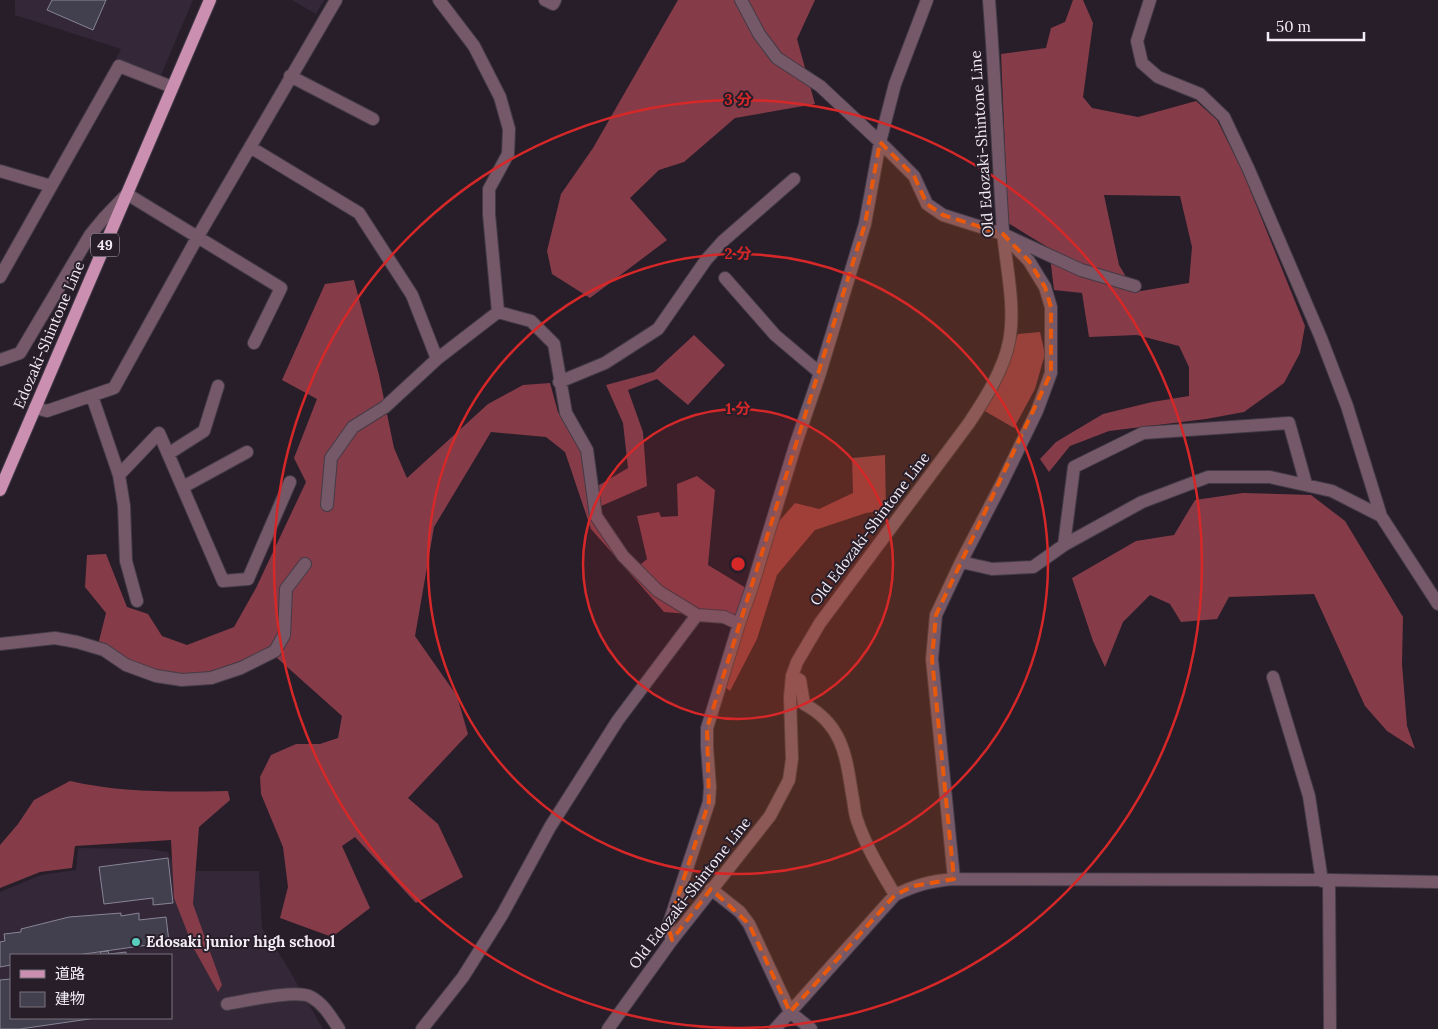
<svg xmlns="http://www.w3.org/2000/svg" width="1438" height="1029" viewBox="0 0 1438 1029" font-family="Lora,'Noto Sans JP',serif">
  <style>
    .built { fill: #342738; fill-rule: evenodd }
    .forest { fill: #853c48; fill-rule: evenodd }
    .building { fill: #42404f; stroke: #878596 }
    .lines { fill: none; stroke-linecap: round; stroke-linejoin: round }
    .minor-casing { stroke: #433b46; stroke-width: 14 }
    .tertiary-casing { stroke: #433b46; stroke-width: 14 }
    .primary-casing { stroke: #433b46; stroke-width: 14 }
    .minor { stroke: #765969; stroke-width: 12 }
    .tertiary { stroke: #765969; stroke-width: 12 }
    .primary { stroke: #cb8fb1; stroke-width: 12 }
    .marked { fill: #e8590c; fill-opacity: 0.2; stroke: #e8590c; stroke-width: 4; stroke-dasharray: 10 6; stroke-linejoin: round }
    .ring { fill: none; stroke: #d62828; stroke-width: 2.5 }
    .poi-dot { fill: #59cebe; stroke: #271e2a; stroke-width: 2 }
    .labels { text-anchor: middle; stroke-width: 4; stroke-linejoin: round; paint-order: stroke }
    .shield { fill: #271e2a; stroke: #b5aeb7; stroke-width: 1 }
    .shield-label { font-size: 14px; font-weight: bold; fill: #f2ecf4 }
    .street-label { font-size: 15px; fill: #f2ecf4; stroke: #271e2a }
    .poi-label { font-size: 15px; font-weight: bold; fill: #f2ecf4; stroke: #271e2a; text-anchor: start }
    .centre { fill: #d62828; stroke: #271e2a; stroke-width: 2.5 }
    .ring-label { font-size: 15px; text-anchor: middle; font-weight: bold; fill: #d62828; stroke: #271e2a; stroke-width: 4; stroke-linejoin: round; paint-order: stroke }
  </style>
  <rect width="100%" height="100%" fill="#271e2a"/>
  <path class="built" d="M 15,0 L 193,0 L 158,82 L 113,65 L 121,49 L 15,15 Z
    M 292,0 L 324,0 L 316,14 Z
    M 78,848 L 147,849 L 168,852 L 177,871 L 259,871 L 262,928 L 284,961 L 323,1029 L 0,1029 L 0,892 L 41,875 L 76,870 ZM 11,955 L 171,955 L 171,1018 L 11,1018 Z"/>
  <path class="forest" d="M 678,0 L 815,0 L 797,39 L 815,104 L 735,118 L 684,162 L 659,170 L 630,198 L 667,240 L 590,298 L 552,274 L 547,251 L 561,194 L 593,148 Z
    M 1073,0 L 1083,0 L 1093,23 L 1083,97 L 1092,108 L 1138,117 L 1196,101 L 1217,120 L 1242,170 L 1305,326 L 1300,353 L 1284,383 L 1244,412 L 1206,419 L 1109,431 L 1070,446 L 1049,472 L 1040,459 L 1056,442 L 1103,414 L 1152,402 L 1189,396 L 1189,367 L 1179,346 L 1137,335 L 1089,337 L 1082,293 L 1054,290 L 1049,248 L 1008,223 L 1001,54 L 1046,48 L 1051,28 L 1065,22 ZM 1104,195 L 1180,196 L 1192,247 L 1189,283 L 1135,292 L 1119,265 Z
    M 354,280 L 379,375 L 394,448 L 407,478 L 488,404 L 523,385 L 550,383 L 558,412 L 588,453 L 589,491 L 628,468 L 623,423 L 606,385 L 654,372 L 694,335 L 725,365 L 688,405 L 657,379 L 628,390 L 643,432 L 647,486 L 592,510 L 634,570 L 647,559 L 637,516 L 659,512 L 661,517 L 678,516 L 677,484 L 697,476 L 715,490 L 708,565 L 746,588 L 766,536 L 795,503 L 819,509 L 853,493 L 852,458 L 885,455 L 886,510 L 866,513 L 815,530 L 777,575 L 757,639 L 730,691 L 717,680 L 738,624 L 724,617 L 664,612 L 591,529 L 565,452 L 546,437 L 491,432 L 434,527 L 415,636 L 457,696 L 468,734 L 408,798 L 438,824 L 463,877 L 416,903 L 355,837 L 342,846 L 370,908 L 332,937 L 280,918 L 288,887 L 283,847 L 261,794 L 260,777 L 271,755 L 296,744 L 320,744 L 338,738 L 342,716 L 267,649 L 261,661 L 175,683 L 98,645 L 106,613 L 85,587 L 87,555 L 106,554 L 127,607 L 148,614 L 162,636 L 187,645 L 234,627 L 256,588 L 306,482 L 294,458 L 317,399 L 282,380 L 325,284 Z
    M 1040,332 L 1045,354 L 1035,389 L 1014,428 L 983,410 L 1005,368 L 1018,334 Z
    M 1243,493 L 1311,495 L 1345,521 L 1403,617 L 1402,664 L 1407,726 L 1415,749 L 1387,731 L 1365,706 L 1314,594 L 1229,597 L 1217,619 L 1181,622 L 1170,604 L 1150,595 L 1123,622 L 1105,667 L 1093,641 L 1072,578 L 1136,541 L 1174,535 L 1195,500 Z
    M 70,781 C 123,793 174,792 228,791 L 230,800 L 199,827 L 193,904 L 222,985 L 218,992 L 193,947 L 174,898 L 171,840 L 75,846 L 72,868 L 40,872 L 0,888 L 0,845 L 18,824 L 34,800 Z"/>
  <path class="building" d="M 52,0 L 106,0 L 93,30 L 47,10 Z
    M 168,858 L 173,903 L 153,905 L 153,898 L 104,904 L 99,867 Z
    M 121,913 L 121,916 L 139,913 L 139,920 L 166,917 L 169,942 L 77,955 L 11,955 L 11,965 L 0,967 L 0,942 L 5,941 L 4,934 L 21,932 L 21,929 L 69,917 Z
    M 108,951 L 109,954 L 126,952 L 126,955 L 101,955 L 100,952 Z
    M 11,979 L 11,1018 L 96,1018 L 20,1029 L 0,1029 L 0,980 Z"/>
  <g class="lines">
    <defs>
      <path id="minor" d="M 545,0 L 553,4 L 555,0
        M 741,0 L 759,34 L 777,58 L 820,86 L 880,142 L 914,176 L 927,204 L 943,215 L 1003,234 L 1081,270 L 1135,286
        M 1150,0 L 1137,41 L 1142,63 L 1158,77 L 1200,94 L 1224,117 L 1249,170 L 1321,338 L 1347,406 L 1381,516
        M 290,76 L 373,119
        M 250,147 L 359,213 L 412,295 L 437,359
        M 0,171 L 51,186
        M 0,277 L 119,66 L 172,87
        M 725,278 L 775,335 L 820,373
        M 498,312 L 531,321 L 554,344 L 566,413 L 587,450 L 596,516 L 623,556 L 658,591 L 697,615
        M 0,360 L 20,353 L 90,235 L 104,218 L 127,194 L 281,288 L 254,343
        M 559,382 L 605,363 L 658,329 L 706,260 L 723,241 L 794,179
        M 92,396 L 119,475 L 124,506 L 126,561 L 137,601
        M 35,408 L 47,411 L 114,388 L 197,238 L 336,0
        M 168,454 L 204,431 L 218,386
        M 119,475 L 159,433 L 223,581 L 248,579 L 290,482
        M 183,487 L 247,452
        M 327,505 L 331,458 L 353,427 L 385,407 L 437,359 L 498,312 L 489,214 L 489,189 L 508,154 L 509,129 L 500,97 L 474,46 L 439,0
        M 1064,545 L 1074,467 L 1143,433 L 1289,423 L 1306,484
        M 961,562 L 992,569 L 1033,567 L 1064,545 L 1142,502 L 1208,477 L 1270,477 L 1332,491 L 1381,516 L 1438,604
        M 0,644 L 55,638 L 77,642 L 104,650 L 126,665 L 156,676 L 182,680 L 211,678 L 241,668 L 275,651 L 284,635 L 286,589 L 305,564
        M 792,676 L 800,680 L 804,704 C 842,724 846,755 852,794 C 854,802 854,812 857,820 C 866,847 881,871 895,895
        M 1273,677 L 1309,796 L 1322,881
        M 954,879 L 932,659 L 936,615 L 961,562 L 1002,483 L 1037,411 L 1051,373 L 1051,307 L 1045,287 L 1029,261 L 1003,234
        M 1329,880 L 1330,1029
        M 711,889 L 740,912 L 749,924 L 790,1012 L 811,1029
        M 672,940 L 668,926 L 709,802 L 710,787 L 707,747 L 707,728 L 739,624
        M 227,1004 C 245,1001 297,989 311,997 C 324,1004 331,1017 339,1029
        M 422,1029 L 463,977 L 502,915 L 550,827 L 618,720 L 697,615 L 724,617 L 739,624 L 752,587 L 795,446 L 820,373 L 865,224 L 880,142 L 895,84 L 927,0
        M 775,1029 L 895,895 C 916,885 930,881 954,879 L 1329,880 L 1438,882"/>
      <path id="tertiary" d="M 608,1029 L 672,940 L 770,816 L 789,780 L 792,759 L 790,697 L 792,676 L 797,662 L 820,623 L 969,423 C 985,399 1003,371 1009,342 C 1016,306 1006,267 1003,232 C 998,155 995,77 989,0"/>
      <path id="primary" d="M 0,490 L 210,0"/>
    </defs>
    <use href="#minor" class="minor-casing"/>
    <use href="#tertiary" class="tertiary-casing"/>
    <use href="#primary" class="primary-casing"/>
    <use href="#minor" class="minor"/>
    <use href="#tertiary" class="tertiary"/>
    <use href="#primary" class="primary"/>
  </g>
  <path class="marked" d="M 880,142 L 914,176 L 927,204 L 943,215 L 1003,234 L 1029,261 L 1045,287 L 1051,307 L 1051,373 L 936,615 L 932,659 L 954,879 L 914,886 L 895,895 L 790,1012 L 749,924 L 711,889 L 672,940 L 668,926 L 709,802 L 707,728 L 865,224 Z"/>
  <circle cx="738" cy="564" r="155" fill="#d62828" fill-opacity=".12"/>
  <g class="ring">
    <circle cx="738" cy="564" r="155"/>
    <circle cx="738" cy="564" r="310"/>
    <circle cx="738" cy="564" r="464"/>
  </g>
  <circle class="poi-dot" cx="136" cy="942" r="5"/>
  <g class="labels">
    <rect class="shield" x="91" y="233.5" width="28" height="23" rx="4"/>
    <g class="shield-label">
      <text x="105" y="250">49</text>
    </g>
    <g class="street-label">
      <text transform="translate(982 144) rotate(-94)" y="5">Old Edozaki-Shintone Line</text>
      <text transform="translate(49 335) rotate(-67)" y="5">Edozaki-Shintone Line</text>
      <text transform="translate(870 529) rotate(-53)" y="5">Old Edozaki-Shintone Line</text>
      <text transform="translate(690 893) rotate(-52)" y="5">Old Edozaki-Shintone Line</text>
    </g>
    <g class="poi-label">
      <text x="146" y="947">Edosaki junior high school</text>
    </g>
  </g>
  <circle cx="738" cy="564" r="8" class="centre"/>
  <g class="ring-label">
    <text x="738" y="105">3 分</text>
    <text x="738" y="259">2 分</text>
    <text x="738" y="414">1 分</text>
  </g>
  <rect x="10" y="954" width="162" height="65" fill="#271e2a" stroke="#78707b"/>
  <rect x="20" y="970" width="25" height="8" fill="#cb8fb1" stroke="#78707b"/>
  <text x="55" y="979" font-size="15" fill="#f2ecf4">道路</text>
  <rect x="20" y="992" width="25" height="15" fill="#42404f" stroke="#78707b"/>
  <text x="55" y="1004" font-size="15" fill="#f2ecf4">建物</text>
  <path d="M1268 32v8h96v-8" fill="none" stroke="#f2ecf4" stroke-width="2.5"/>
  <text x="1276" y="32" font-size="15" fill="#f2ecf4" stroke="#271e2a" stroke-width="4" paint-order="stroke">50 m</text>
</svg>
